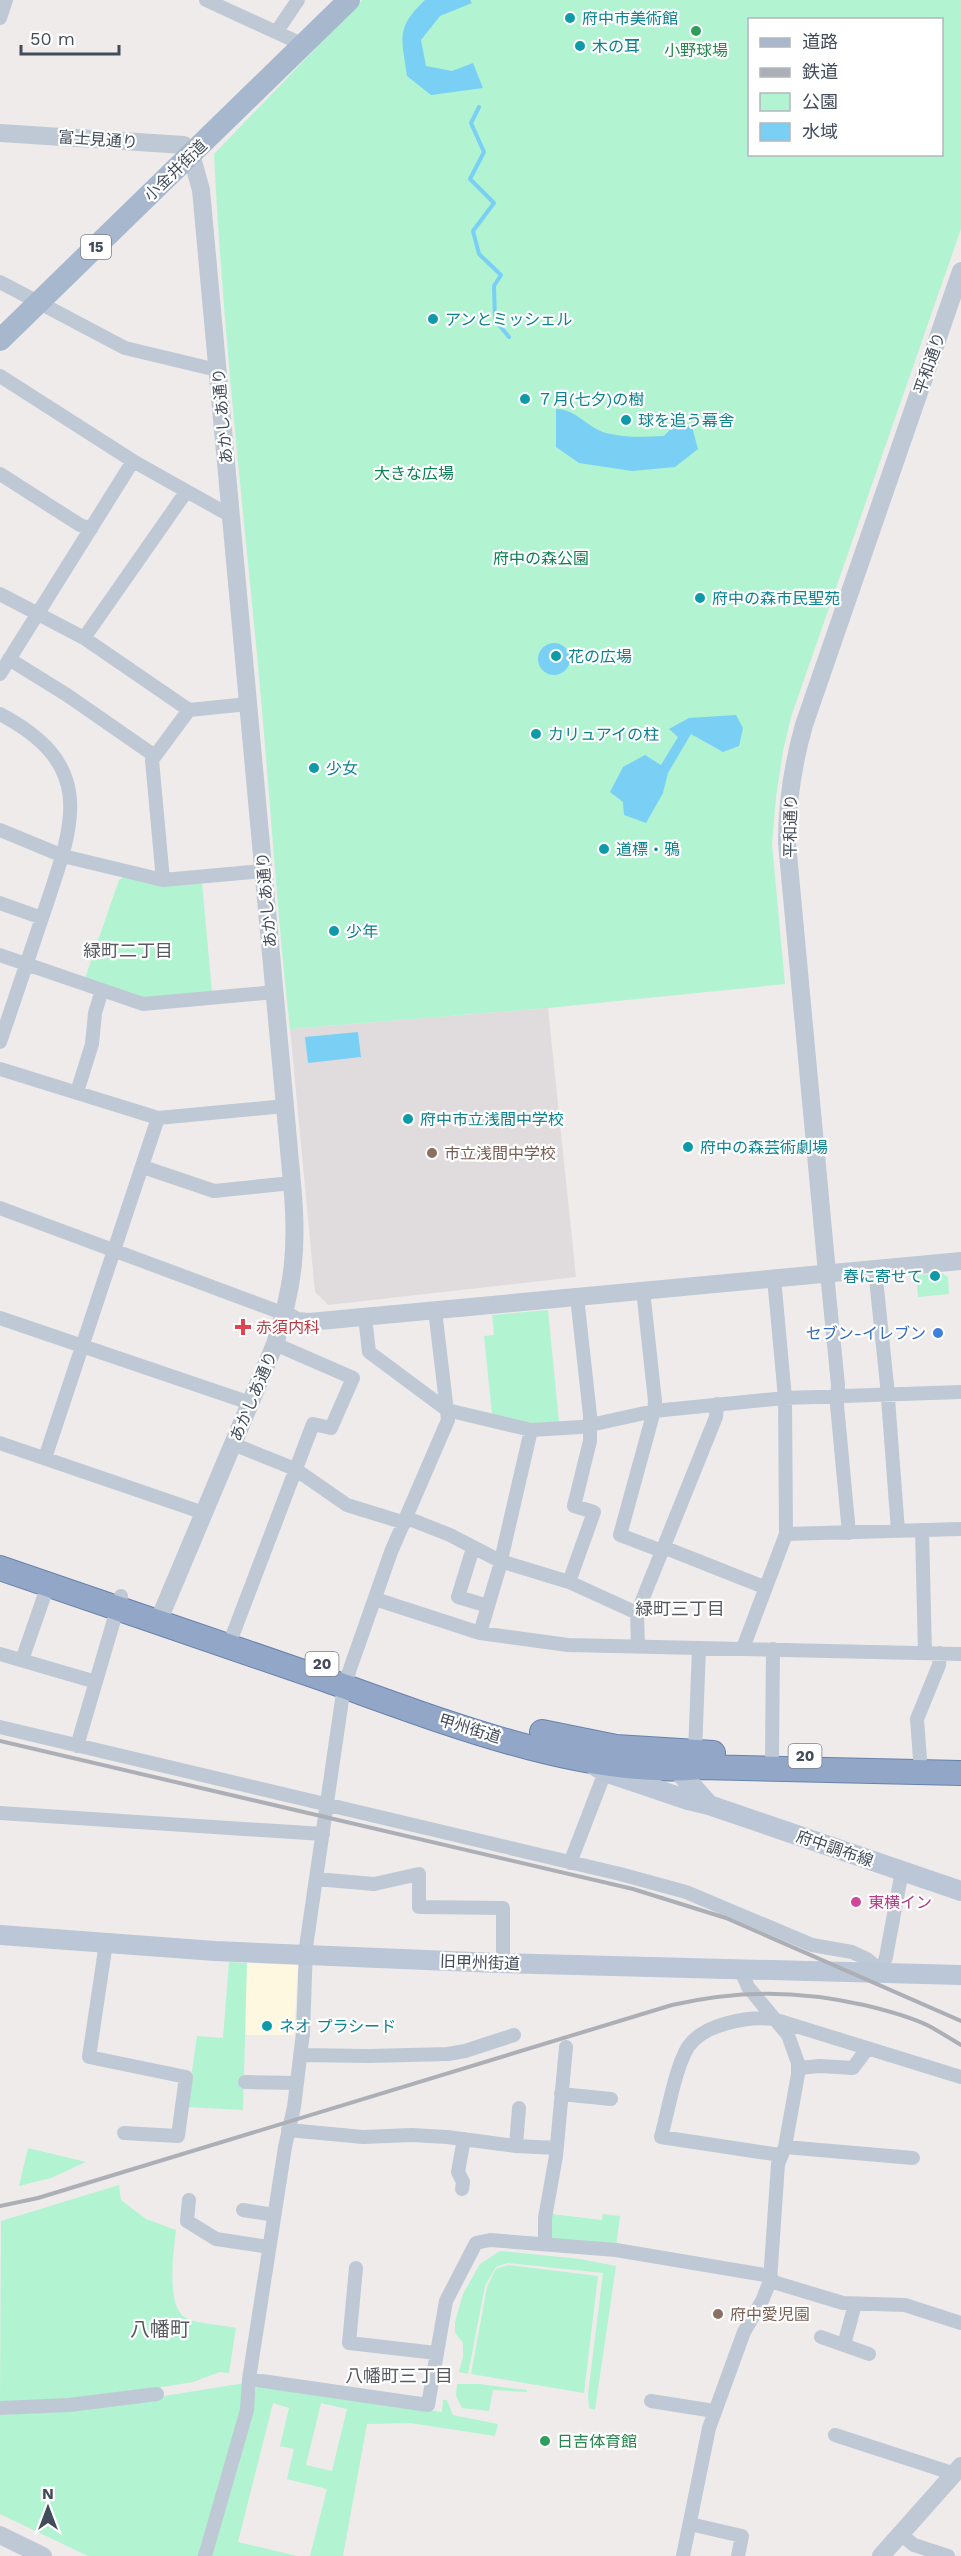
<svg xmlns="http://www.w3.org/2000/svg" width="961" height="2556" viewBox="0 0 961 2556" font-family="'Work Sans','Noto Sans JP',sans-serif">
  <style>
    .commercial { fill: #fef8e0 }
    .education { fill: #e0dcdd }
    .green { fill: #b2f3d2; fill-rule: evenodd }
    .water { fill: #7acff5 }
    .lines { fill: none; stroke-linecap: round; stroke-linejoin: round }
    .stream { stroke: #7acff5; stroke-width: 4 }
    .trunk-casing { stroke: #6882ac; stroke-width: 26 }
    .minor { stroke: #bfc9d5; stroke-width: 14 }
    .tertiary { stroke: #bfc9d5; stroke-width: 18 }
    .secondary { stroke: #bbc6d7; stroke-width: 20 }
    .primary { stroke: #a7b7ce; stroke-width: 22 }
    .trunk { stroke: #92a7c8; stroke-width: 24 }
    .rail { stroke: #adafb7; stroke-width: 4 }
    .culture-dot { fill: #0f9aa8; stroke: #fff; stroke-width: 2 }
    .leisure-dot { fill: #2e9e5b; stroke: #fff; stroke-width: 2 }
    .education-dot { fill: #8d6e63; stroke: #fff; stroke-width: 2 }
    .health-dot { fill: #e0444e; stroke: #fff; stroke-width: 2 }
    .shop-dot { fill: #3f7fe0; stroke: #fff; stroke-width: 2 }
    .hotel-dot { fill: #d1479c; stroke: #fff; stroke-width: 2 }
    .labels { text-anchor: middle; stroke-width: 4.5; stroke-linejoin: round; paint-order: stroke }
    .shield { fill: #fff; stroke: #7b828c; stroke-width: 1.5 }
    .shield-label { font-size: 15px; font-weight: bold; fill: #424c5a }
    .culture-label { font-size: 16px; fill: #0d838f; stroke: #fff; text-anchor: start }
    .leisure-label { font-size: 16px; fill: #27864d; stroke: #fff }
    .street-label { font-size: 16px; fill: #424c5a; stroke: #fff }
    .park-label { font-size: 16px; fill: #0c8253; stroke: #fff }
    .education-label { font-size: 16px; fill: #785e54; stroke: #fff; text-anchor: start }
    .health-label { font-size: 16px; fill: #be3a42; stroke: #fff; text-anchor: start }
    .shop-label { font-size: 16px; fill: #366cbe; stroke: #fff; text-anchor: end }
    .hotel-label { font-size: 16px; fill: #b23c85; stroke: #fff; text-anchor: start }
    .neighbourhood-label { font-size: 18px; fill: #575b61; stroke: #fff }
    .quarter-label { font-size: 20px; fill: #575b61; stroke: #fff }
  </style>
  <rect width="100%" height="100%" fill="#efebeb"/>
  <path class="commercial" d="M 247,1963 L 298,1965 L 294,2035 L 243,2035 Z"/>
  <path class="education" d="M 548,1008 L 576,1277 L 328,1305 L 315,1292 L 290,1029 Z"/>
  <path class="green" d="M 362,0 L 961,0 L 961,229 L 791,717 L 783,751 L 776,797 L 772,844 L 785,984 L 548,1008 L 290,1029 C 276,904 269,779 257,655 C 241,488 222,321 214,154 ZM 750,20 L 942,20 L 942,154 L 750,154 Z
    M 124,877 L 202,882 L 212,992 L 144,999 L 85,978 L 119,880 Z
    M 942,1273 L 948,1277 L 949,1294 L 918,1297 L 916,1275 Z
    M 548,1310 L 559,1422 L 535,1424 L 492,1414 L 484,1336 L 494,1335 L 492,1315 Z
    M 229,1962 L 247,1963 L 243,2110 L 187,2107 L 197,2036 L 223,2038 Z
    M 28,2148 L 86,2162 L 51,2178 L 19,2186 Z
    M 119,2185 L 121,2200 L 146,2219 L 176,2230 C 174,2250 165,2307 186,2318 C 198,2324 223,2325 236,2328 L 229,2373 L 220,2372 L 193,2382 L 156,2388 L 70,2400 L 0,2404 L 1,2221 Z
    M 552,2214 L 602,2220 L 603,2214 L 620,2216 L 616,2247 L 554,2239 L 549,2234 Z
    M 500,2251 L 580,2259 L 616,2266 L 595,2410 L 589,2408 L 588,2394 L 603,2273 L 507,2263 L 496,2267 L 485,2286 L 468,2374 L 459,2372 L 463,2357 L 463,2343 L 455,2333 L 455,2322 L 463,2294 L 480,2264 Z
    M 508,2265 L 598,2276 L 584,2393 L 471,2374 L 487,2287 L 496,2269 Z
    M 245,2383 L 243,2412 L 201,2556 L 88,2556 L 0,2514 L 0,2415 L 70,2411 Z
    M 457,2384 L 479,2384 L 527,2390 L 527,2392 L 493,2390 L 489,2411 L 462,2408 L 456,2396 Z
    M 257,2386 L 442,2412 L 443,2400 L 447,2400 L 453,2415 L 498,2424 L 495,2436 L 410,2423 L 367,2424 L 343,2556 L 310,2556 L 327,2489 L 287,2479 L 294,2449 L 280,2446 L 289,2408 L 273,2403 L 238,2542 L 297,2556 L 207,2556 ZM 321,2403 L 347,2409 L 332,2471 L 306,2465 Z"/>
  <path class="water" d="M 425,0 L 470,0 L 472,3 L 440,16 L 421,40 L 426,66 L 452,71 L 473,63 L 483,88 L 431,95 L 407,76 C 402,39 395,28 425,0 Z
    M 556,409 C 576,409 588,428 606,433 C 625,438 645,437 664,436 L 678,421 L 692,427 L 698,449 L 675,467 L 632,471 L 579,463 L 556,447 Z
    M538 659a16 16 0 1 1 32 0a16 16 0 1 1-32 0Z
    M 736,715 L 743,728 L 739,746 L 723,752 L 691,734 L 668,773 L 663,793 L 646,823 L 624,815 L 623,802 L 610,792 L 623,767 L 645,755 L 661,765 L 678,737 L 669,729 L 689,718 Z
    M 358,1032 L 361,1057 L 308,1063 L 305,1037 Z"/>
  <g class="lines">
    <path class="stream" d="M 479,107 L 471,123 L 484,152 L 470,179 L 494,203 L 473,231 L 479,254 L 501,275 L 494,286 L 495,320 L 509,337"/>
    <defs>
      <path id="trunk" d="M 0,1568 C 106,1605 212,1640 318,1677 C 429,1716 582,1779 700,1767 L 961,1773
        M 542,1732 L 616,1747 L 713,1753"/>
    </defs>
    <use href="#trunk" class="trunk-casing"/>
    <path class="minor" d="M 206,0 L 304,45
      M 0,18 L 6,0
      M 277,31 L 298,0
      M 0,282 L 125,348 L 217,370
      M 0,376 L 133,461 L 231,516
      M 0,474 L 80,525 L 91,529
      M 0,594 L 84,638 L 189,710 L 248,704
      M 84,638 L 186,492
      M 9,659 L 67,695 L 155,756
      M 0,674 L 133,461
      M 0,714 C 99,766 73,825 44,912 C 29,956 15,999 0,1042
      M 0,830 L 63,856 L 163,880 L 263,871
      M 163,880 L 152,760 L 189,710
      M 0,903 L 42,918
      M 0,955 L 143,1004 L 275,992
      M 0,1069 L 158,1118 L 285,1106
      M 77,1092 L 92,1044 L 95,1013 L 102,990
      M 143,1167 L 214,1191 L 292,1183
      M 0,1208 L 285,1314
      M 875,1269 L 887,1385 L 898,1531
      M 827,1273 L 838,1385 L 837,1405 L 849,1533
      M 643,1290 L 655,1401 L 654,1411 L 620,1535 L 662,1551
      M 365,1317 L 369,1352 L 447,1410 L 531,1430 L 581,1427 L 654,1411 L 785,1398 L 961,1392
      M 0,1318 L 250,1403
      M 0,1443 L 204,1513
      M 233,1444 L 295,1469 L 347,1505 L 405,1523
      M 45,1458 L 158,1118
      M 407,1518 L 450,1535 L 500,1561 L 569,1582 L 637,1613
      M 922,1530 L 925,1653
      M 786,1534 L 961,1529
      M 663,1547 L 764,1587
      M 473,1548 L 458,1597 L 488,1606
      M 569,1582 L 594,1512 L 574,1506 L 590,1441 L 590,1415 L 577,1297
      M 375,1599 L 480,1633 L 568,1645 L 961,1654
      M 480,1633 L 499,1569 L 531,1430
      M 233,1634 L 313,1424 L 331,1428 L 353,1378 L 275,1344
      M 638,1646 L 637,1613 L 716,1417 L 717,1404
      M 743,1648 L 786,1534 L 785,1398 L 774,1278
      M 0,1654 L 96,1682
      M 22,1660 L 48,1585
      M 0,1727 L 620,1874 L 686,1892 L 812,1945 L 852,1952 L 867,1959 L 881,1971 L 886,1957 L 902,1871
      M 77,1746 L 121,1596
      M 695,1753 L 699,1648
      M 772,1755 L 773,1649
      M 920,1759 L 917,1719 L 939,1665 L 940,1653
      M 0,1813 L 323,1834
      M 570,1863 L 605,1772
      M 316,1879 L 374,1884 L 419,1874 L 419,1907 L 503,1908 L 503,1963
      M 106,1943 L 89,2057 L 186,2077 L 178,2136 L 124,2133
      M 300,2055 L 369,2056 L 448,2054 L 465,2051 L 514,2035
      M 798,2068 L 820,2066 L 853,2068 L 867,2049
      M 245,2082 L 297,2083
      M 561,2094 L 611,2099
      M 288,2130 L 363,2137 L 412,2135 L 447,2137 L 516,2146 L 557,2148
      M 516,2146 L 519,2108
      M 785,2147 L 913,2158
      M 780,2155 L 661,2137 C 668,2112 675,2068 688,2047 C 703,2024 748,2016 773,2019 L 961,2077
      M 462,2189 L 463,2182 L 458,2172 L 464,2139
      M 189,2200 L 187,2221 L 216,2239 L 269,2247
      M 243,2210 L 274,2215
      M 545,2243 L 545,2218 L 556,2156 L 566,2047
      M 356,2268 L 349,2343 L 436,2353
      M 770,2281 L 843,2303 L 905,2305 L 961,2323
      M 821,2337 L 869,2354
      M 844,2345 L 855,2304
      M 249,2379 L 428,2405 L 446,2301 L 476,2243 L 490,2240 L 616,2250 L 771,2276
      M 651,2401 L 714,2411
      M 0,2408 L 69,2405 L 157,2394
      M 835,2435 L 955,2474
      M 690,2524 L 742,2536 L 738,2556
      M 900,2534 L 914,2545 L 948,2556
      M 205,2556 L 247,2410 L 249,2379 L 285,2147 L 294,2107 L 303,2033 L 306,1947 L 344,1686 L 391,1552 L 448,1420 L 435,1310
      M 683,2556 L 709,2428 L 744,2332 L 762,2301 L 770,2281 L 778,2164 L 785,2147 L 798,2074 L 798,2063 L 788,2035 L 748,1987 L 740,1968"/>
    <path class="tertiary" d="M 0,133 L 184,145 L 191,154 L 201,190 L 292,1183 C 298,1246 294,1285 275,1344 L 158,1622
      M 827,1273 L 787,843 C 787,802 793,764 804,725 L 961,271
      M 285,1314 L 297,1321 L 309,1322 L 961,1261
      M 0,2535 L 43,2556
      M 881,2556 L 961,2466"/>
    <path class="secondary" d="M 669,1760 L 709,1805
      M 595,1766 L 605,1772 L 688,1800 L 709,1805 L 961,1891
      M 0,1935 L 215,1951 L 497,1963 L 961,1975"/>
    <path class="primary" d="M 0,340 L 349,0"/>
    <use href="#trunk" class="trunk"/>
    <path class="rail" d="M 0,1741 L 633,1889 L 726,1918 L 961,2021
      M 0,2206 L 38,2198 L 672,2005 C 739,1990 796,1990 864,2005 C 885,2010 909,2016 929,2026 C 940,2032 951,2039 961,2045"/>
  </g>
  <g class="culture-dot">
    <circle cx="570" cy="18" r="6"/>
    <circle cx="580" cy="46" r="6"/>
    <circle cx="433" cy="319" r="6"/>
    <circle cx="525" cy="399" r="6"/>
    <circle cx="626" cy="420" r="6"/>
    <circle cx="700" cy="598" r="6"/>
    <circle cx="556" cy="656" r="6"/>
    <circle cx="536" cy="734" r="6"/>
    <circle cx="314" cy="768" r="6"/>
    <circle cx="604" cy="849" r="6"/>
    <circle cx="334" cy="931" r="6"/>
    <circle cx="408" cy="1119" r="6"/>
    <circle cx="688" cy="1147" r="6"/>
    <circle cx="935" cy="1276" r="6"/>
    <circle cx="267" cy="2026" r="6"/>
  </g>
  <g class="leisure-dot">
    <circle cx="696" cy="31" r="6"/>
    <circle cx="545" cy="2441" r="6"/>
  </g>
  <g class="education-dot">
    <circle cx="432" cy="1153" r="6"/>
    <circle cx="718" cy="2314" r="6"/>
  </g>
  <path class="health-dot" d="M240 1318h6v6h6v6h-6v6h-6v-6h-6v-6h6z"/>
  <circle class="shop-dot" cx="938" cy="1333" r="6"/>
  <circle class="hotel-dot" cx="856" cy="1902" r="6"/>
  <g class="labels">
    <g class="shield">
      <rect x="81" y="235" width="30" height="24" rx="4.5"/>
      <rect x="305.5" y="1652" width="33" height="24" rx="4.5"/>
      <rect x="788.5" y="1744" width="33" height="24" rx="4.5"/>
    </g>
    <g class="shield-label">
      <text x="96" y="252">15</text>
      <text x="322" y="1669">20</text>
      <text x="805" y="1761">20</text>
    </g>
    <g class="culture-label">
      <text x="582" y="24">府中市美術館</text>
      <text x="592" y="52">木の耳</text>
      <text x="445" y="325">アンとミッシェル</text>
      <text x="537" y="405">７月(七夕)の樹</text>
      <text x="638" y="426">球を追う幕舎</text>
      <text x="712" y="604">府中の森市民聖苑</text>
      <text x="568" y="662">花の広場</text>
      <text x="548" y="740">カリュアイの柱</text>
      <text x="326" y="774">少女</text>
      <text x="616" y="855">道標・鴉</text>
      <text x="346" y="937">少年</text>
      <text x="420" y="1125">府中市立浅間中学校</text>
      <text x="700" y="1153">府中の森芸術劇場</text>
      <text x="923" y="1282" text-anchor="end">春に寄せて</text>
      <text x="279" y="2032">ネオ プラシード</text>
    </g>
    <g class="leisure-label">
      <text x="696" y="56">小野球場</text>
      <text x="557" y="2447" text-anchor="start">日吉体育館</text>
    </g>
    <g class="street-label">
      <text transform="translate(98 139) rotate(4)" y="6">富士見通り</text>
      <text transform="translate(175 170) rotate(-44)" y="6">小金井街道</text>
      <text transform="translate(929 363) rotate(-71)" y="6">平和通り</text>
      <text transform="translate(222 416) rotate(-95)" y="6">あかしあ通り</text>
      <text transform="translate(790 826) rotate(-89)" y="6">平和通り</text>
      <text transform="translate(266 900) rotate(-95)" y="6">あかしあ通り</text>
      <text transform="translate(253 1396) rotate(-67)" y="6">あかしあ通り</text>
      <text transform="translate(470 1728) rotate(17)" y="6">甲州街道</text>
      <text transform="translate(835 1848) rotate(19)" y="6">府中調布線</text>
      <text transform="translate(480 1962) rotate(2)" y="6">旧甲州街道</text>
    </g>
    <g class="park-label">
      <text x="414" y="479">大きな広場</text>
      <text x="541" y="564">府中の森公園</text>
    </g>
    <g class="education-label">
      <text x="444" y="1159">市立浅間中学校</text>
      <text x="730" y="2320">府中愛児園</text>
    </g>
    <g class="health-label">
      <text x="256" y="1333">赤須内科</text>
    </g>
    <g class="shop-label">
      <text x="926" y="1339">セブン-イレブン</text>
    </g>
    <g class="hotel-label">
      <text x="868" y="1908">東横イン</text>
    </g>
    <g class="neighbourhood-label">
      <text x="128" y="957">緑町二丁目</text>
      <text x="680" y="1615">緑町三丁目</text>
      <text x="399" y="2382">八幡町三丁目</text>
    </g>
    <g class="quarter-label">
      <text x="160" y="2336">八幡町</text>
    </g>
  </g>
  <rect x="748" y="18" width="195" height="138" fill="#ffffff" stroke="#b3b7bd" stroke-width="1.5"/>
  <rect x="760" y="38" width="30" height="9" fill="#a7b7ce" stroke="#b3b7bd" stroke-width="1.5"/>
  <text x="802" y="48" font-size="18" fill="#424c5a">道路</text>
  <rect x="760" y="68" width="30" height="9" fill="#adafb7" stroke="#b3b7bd" stroke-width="1.5"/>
  <text x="802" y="78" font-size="18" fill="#424c5a">鉄道</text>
  <rect x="760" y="93" width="30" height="18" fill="#b2f3d2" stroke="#b3b7bd" stroke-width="1.5"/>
  <text x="802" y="108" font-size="18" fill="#424c5a">公園</text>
  <rect x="760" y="123" width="30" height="18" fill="#7acff5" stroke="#b3b7bd" stroke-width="1.5"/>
  <text x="802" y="138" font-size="18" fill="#424c5a">水域</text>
  <g transform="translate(48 2508)" stroke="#ffffff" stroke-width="4.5" paint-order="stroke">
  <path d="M0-4.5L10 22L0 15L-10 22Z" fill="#424c5a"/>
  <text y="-9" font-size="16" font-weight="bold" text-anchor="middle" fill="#424c5a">N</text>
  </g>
  <path d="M21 45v9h98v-9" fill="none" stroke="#424c5a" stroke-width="3"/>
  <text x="30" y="45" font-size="18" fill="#424c5a" stroke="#ffffff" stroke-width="4.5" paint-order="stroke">50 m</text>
</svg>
